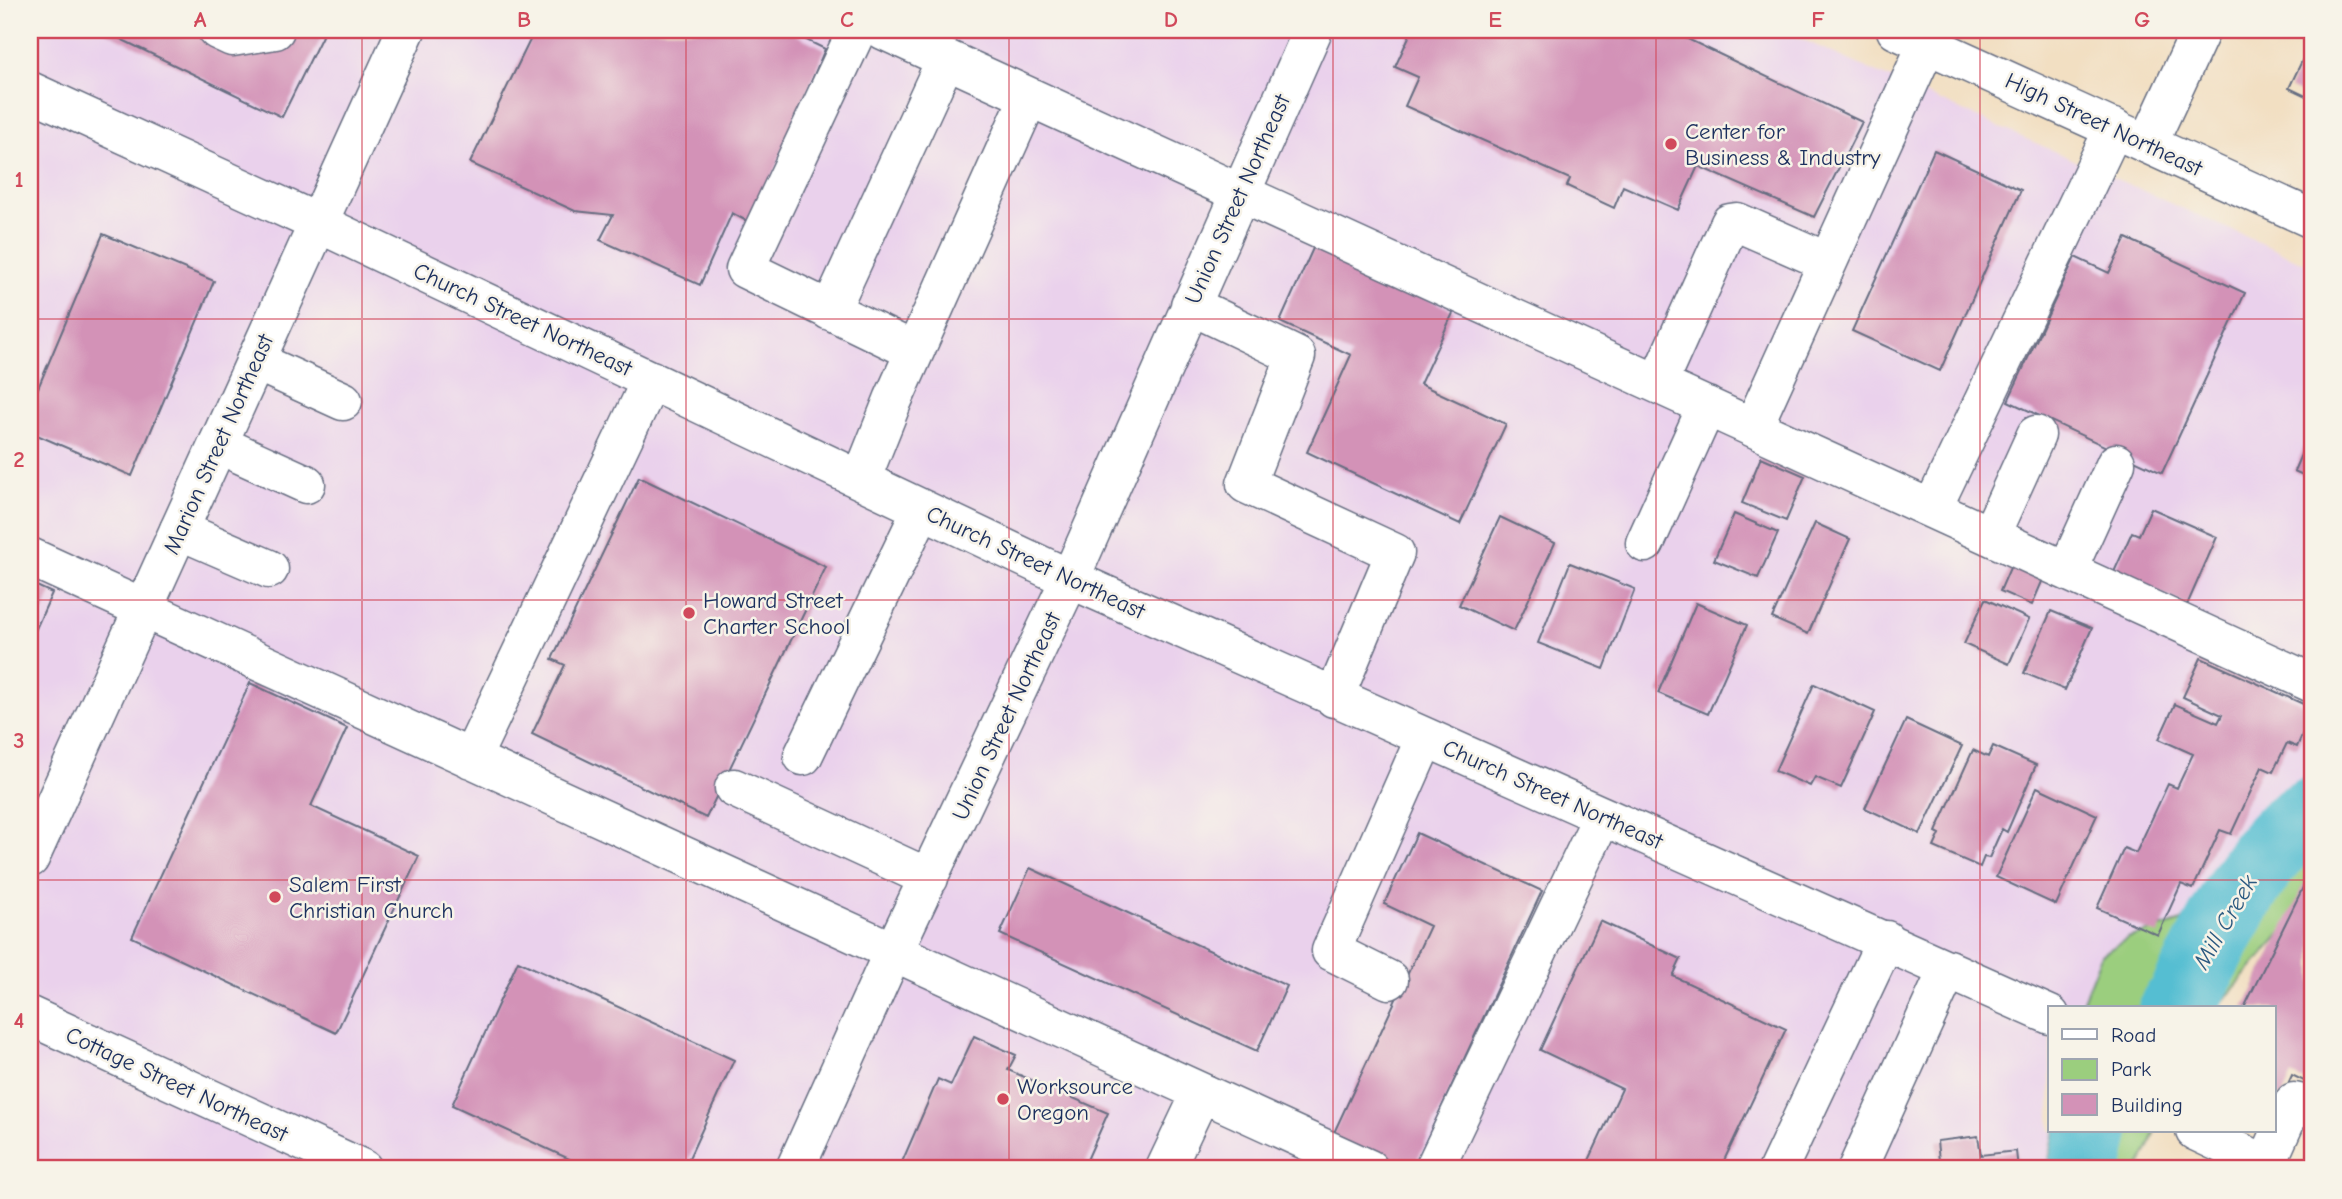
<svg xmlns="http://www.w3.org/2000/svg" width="2342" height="1199" viewBox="0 0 2342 1199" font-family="'Comic Neue',sans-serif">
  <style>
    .built { fill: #ead1ec }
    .green { fill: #9bce7e; stroke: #5b7e6e; stroke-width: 2 }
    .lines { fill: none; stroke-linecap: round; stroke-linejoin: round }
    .river { stroke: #55bed2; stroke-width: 74 }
    .building { fill: #d392b7 }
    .minor-casing { stroke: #666d81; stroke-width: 41 }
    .major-casing { stroke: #666d81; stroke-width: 41 }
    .minor { stroke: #fff; stroke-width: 38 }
    .major { stroke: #fff; stroke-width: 38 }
    .grid { fill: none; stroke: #d1495b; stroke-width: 2; stroke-opacity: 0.55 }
    .poi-dot { fill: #d1495b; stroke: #f7f3e8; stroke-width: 2.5 }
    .labels { text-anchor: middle; stroke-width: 5; stroke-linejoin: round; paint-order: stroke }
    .street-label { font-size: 23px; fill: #1b2f5e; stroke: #f7f3e8 }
    .poi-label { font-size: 23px; fill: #1b2f5e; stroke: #f7f3e8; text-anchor: start }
    .water-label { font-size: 24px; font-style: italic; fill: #2c5a81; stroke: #f7f3e8 }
    .neatline { fill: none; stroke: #d1495b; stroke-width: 2.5 }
    .grid-label { font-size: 23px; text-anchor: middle; font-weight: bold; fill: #d1495b }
  </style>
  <rect width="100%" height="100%" fill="#f7f3e8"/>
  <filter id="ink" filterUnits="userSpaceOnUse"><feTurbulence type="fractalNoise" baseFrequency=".0143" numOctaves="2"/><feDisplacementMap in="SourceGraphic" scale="14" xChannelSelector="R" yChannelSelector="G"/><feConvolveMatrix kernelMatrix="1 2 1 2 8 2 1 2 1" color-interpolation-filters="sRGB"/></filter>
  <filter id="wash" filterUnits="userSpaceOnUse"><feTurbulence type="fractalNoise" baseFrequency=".00686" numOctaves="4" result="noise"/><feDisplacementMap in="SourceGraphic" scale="28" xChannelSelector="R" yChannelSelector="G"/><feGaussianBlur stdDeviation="1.57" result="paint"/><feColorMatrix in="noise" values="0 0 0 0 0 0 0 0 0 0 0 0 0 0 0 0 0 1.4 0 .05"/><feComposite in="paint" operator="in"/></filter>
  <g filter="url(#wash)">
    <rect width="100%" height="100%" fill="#f2dfc2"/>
    <path class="built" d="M 30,30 L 1781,30 L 2312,266 L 2312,785 L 2182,921 L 2128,938 L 2082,1001 L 2080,1008 L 2050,1008 L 2050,1131 L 2055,1131 L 2047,1169 L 30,1169 Z"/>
    <path class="green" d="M 2312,785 L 2312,898 L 2217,1008 L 2080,1008 L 2101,955 L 2128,938 L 2182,921 Z
      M 2055,1131 L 2156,1131 L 2139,1169 L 2047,1169 Z"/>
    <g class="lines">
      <path class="river" d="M 2176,1008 L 2181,1004 C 2212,947 2253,845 2312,814
        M 2085,1169 L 2093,1131"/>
    </g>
    <g id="blocks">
      <path class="building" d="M 102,30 L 325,30 L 282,117 Z
        M 535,30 L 786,30 L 825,49 L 752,224 L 732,213 L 700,285 L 600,240 L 613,215 L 575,211 L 470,163 Z
        M 1412,30 L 1679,30 L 1677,34 L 1862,122 L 1814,217 L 1698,166 L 1678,210 L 1623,186 L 1614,208 L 1567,186 L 1570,179 L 1405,106 L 1418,77 L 1395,67 Z
        M 2312,40 L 2312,99 L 2289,88 Z
        M 1934,150 L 2021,190 L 1940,371 L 1852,331 Z
        M 103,234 L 214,281 L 132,476 L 30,432 L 30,407 Z
        M 2126,238 L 2245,293 L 2162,473 L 2008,401 L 2075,257 L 2109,273 Z
        M 1314,246 L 1454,311 L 1420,384 L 1506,424 L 1460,524 L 1307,452 L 1351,355 L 1280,322 Z
        M 2312,429 L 2312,479 L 2294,471 Z
        M 1761,457 L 1805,476 L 1786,521 L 1742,503 Z
        M 639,477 L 826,567 L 706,818 L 532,734 L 565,665 L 552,659 Z
        M 2151,508 L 2217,537 L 2187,605 L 2114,572 L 2132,532 L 2139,535 Z
        M 1734,514 L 1778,533 L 1758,578 L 1714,560 Z
        M 1500,517 L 1555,543 L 1514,631 L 1459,605 Z
        M 1815,523 L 1850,539 L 1808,634 L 1772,618 Z
        M 1570,563 L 1635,589 L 1604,669 L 1538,643 Z
        M 2012,563 L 2044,577 L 2032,605 L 2000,591 Z
        M 30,583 L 52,593 L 30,642 Z
        M 1985,599 L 2029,619 L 2009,664 L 1964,644 Z
        M 1696,603 L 1747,625 L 1708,714 L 1658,693 Z
        M 2051,611 L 2092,628 L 2065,690 L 2024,673 Z
        M 2201,658 L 2312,708 L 2312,712 L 2297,747 L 2287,743 L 2273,772 L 2262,767 L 2231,834 L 2220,830 L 2193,889 L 2181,884 L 2158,935 L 2097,908 L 2124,848 L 2136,853 L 2168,784 L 2177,788 L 2193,754 L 2159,739 L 2175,704 L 2218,723 L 2222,715 L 2183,697 Z
        M 250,683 L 347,728 L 311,806 L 419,856 L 336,1033 L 132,937 Z
        M 1814,684 L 1875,712 L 1841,788 L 1815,777 L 1810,786 L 1775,771 Z
        M 1906,720 L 1962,746 L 1920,834 L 1865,808 Z
        M 1993,746 L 2036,765 L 2007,832 L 2002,829 L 1989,858 L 1984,857 L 1980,867 L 1934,847 L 1940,834 L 1936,832 L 1973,750 L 1988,757 Z
        M 2037,787 L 2097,815 L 2056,905 L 1996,877 Z
        M 1417,833 L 1542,891 L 1413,1169 L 1396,1169 L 1331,1139 L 1430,926 L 1384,904 Z
        M 1030,868 L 1287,986 L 1257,1051 L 1000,934 Z
        M 2310,873 L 2312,875 L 2312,1085 L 2292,1075 L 2282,1097 L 2274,1093 L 2274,1008 L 2244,1008 Z
        M 1600,921 L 1681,959 L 1673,976 L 1786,1029 L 1720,1169 L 1585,1169 L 1622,1089 L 1540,1050 Z
        M 518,961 L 734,1060 L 684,1169 L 591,1169 L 452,1105 Z
        M 974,1036 L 1016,1055 L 1008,1070 L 1108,1113 L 1083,1169 L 899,1169 L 938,1079 L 951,1085 Z
        M 1978,1136 L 1981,1155 L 2016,1151 L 2018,1169 L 1928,1169 L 1927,1163 L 1939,1161 L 1937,1141 Z"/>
    </g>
  </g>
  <g filter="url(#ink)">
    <use href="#blocks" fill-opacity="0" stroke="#666d81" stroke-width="2"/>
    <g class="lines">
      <defs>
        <path id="minor" d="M 217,30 L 232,37 L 275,30
          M 857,30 L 745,269 L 914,351
          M 883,30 L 2312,683
          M 2148,144 L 2201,30
          M 318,223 L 1070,579 L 2050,1015
          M 1190,305 L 1296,356 L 1246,484 L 1395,553 L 1334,698
          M 830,311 L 946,59
          M 255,361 L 343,401
          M 1658,383 L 1730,223 L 1737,222 L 1828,262
          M 1753,427 L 1927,44
          M 218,444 L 306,484
          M 861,480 L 893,400 L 1029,97
          M 1932,509 L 2114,128
          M 179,530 L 269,569
          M 1990,536 L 2036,435
          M 1645,543 L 1707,406
          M 30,557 L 1369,1169
          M 2067,571 L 2116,463
          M 803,756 L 922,509
          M 471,759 L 651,380
          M 734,788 L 929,878
          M 1389,980 L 1331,951 L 1425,738
          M 30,1016 L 363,1169
          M 2195,1131 L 2276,1169
          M 2266,1165 L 2294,1102 L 2312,1106
          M 795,1169 L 893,952 L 1070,579 L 1313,30
          M 1165,1169 L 1201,1093
          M 1434,1169 L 1602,817
          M 1778,1169 L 1886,940
          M 1857,1169 L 1948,969"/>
        <path id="major" d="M 1896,30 L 2312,219
          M 30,91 L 318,223
          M 30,858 L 406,30"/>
      </defs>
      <use href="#minor" class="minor-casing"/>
      <use href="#major" class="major-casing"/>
      <use href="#minor" class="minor"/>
      <use href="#major" class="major"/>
    </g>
  </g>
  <path class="grid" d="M 362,30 L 362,1169M 686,30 L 686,1169M 1009,30 L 1009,1169M 1333,30 L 1333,1169M 1656,30 L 1656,1169M 1980,30 L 1980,1169M 30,319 L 2312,319M 30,600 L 2312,600M 30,880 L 2312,880"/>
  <g class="poi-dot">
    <circle cx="1671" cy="144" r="7"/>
    <circle cx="689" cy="613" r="7"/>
    <circle cx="275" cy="897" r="7"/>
    <circle cx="1003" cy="1099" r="7"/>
  </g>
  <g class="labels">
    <g class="street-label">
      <text transform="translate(2104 124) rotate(25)" y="8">High Street Northeast</text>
      <text transform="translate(1237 199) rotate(-66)" y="8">Union Street Northeast</text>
      <text transform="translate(523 319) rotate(25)" y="8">Church Street Northeast</text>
      <text transform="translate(218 444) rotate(-66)" y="8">Marion Street Northeast</text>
      <text transform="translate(1036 562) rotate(25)" y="8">Church Street Northeast</text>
      <text transform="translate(1006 716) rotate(-65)" y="8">Union Street Northeast</text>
      <text transform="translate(1553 794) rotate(24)" y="8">Church Street Northeast</text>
      <text transform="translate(177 1084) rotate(25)" y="8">Cottage Street Northeast</text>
    </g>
    <g class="poi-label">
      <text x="1685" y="139">Center for<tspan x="1685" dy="26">Business &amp; Industry</tspan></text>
      <text x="703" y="608">Howard Street<tspan x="703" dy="26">Charter School</tspan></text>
      <text x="289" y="892">Salem First<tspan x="289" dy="26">Christian Church</tspan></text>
      <text x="1017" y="1094">Worksource<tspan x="1017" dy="26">Oregon</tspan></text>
    </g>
    <g class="water-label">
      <text transform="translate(2225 922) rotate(-60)" y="8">Mill Creek</text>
    </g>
  </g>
  <rect width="2342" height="1199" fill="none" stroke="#f7f3e8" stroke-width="77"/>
  <rect x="2048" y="1006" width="228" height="126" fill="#f7f3e8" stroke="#9fa5b1" stroke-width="2"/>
  <rect x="2062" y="1029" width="35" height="10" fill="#ffffff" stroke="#9fa5b1" stroke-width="2"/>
  <text x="2111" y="1042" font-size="21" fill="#1b2f5e">Road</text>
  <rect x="2062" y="1059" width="35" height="21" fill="#9bce7e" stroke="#9fa5b1" stroke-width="2"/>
  <text x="2111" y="1076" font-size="21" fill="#1b2f5e">Park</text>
  <rect x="2062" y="1094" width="35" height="21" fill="#d392b7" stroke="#9fa5b1" stroke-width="2"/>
  <text x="2111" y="1112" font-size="21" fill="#1b2f5e">Building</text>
  <rect x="38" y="38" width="2266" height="1122" class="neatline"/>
  <g class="grid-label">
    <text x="200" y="27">A</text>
    <text x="524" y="27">B</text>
    <text x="847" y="27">C</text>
    <text x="1171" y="27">D</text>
    <text x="1495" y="27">E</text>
    <text x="1818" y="27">F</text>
    <text x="2142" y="27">G</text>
    <text x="19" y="187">1</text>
    <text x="19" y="467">2</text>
    <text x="19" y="748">3</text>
    <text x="19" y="1028">4</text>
  </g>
</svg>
